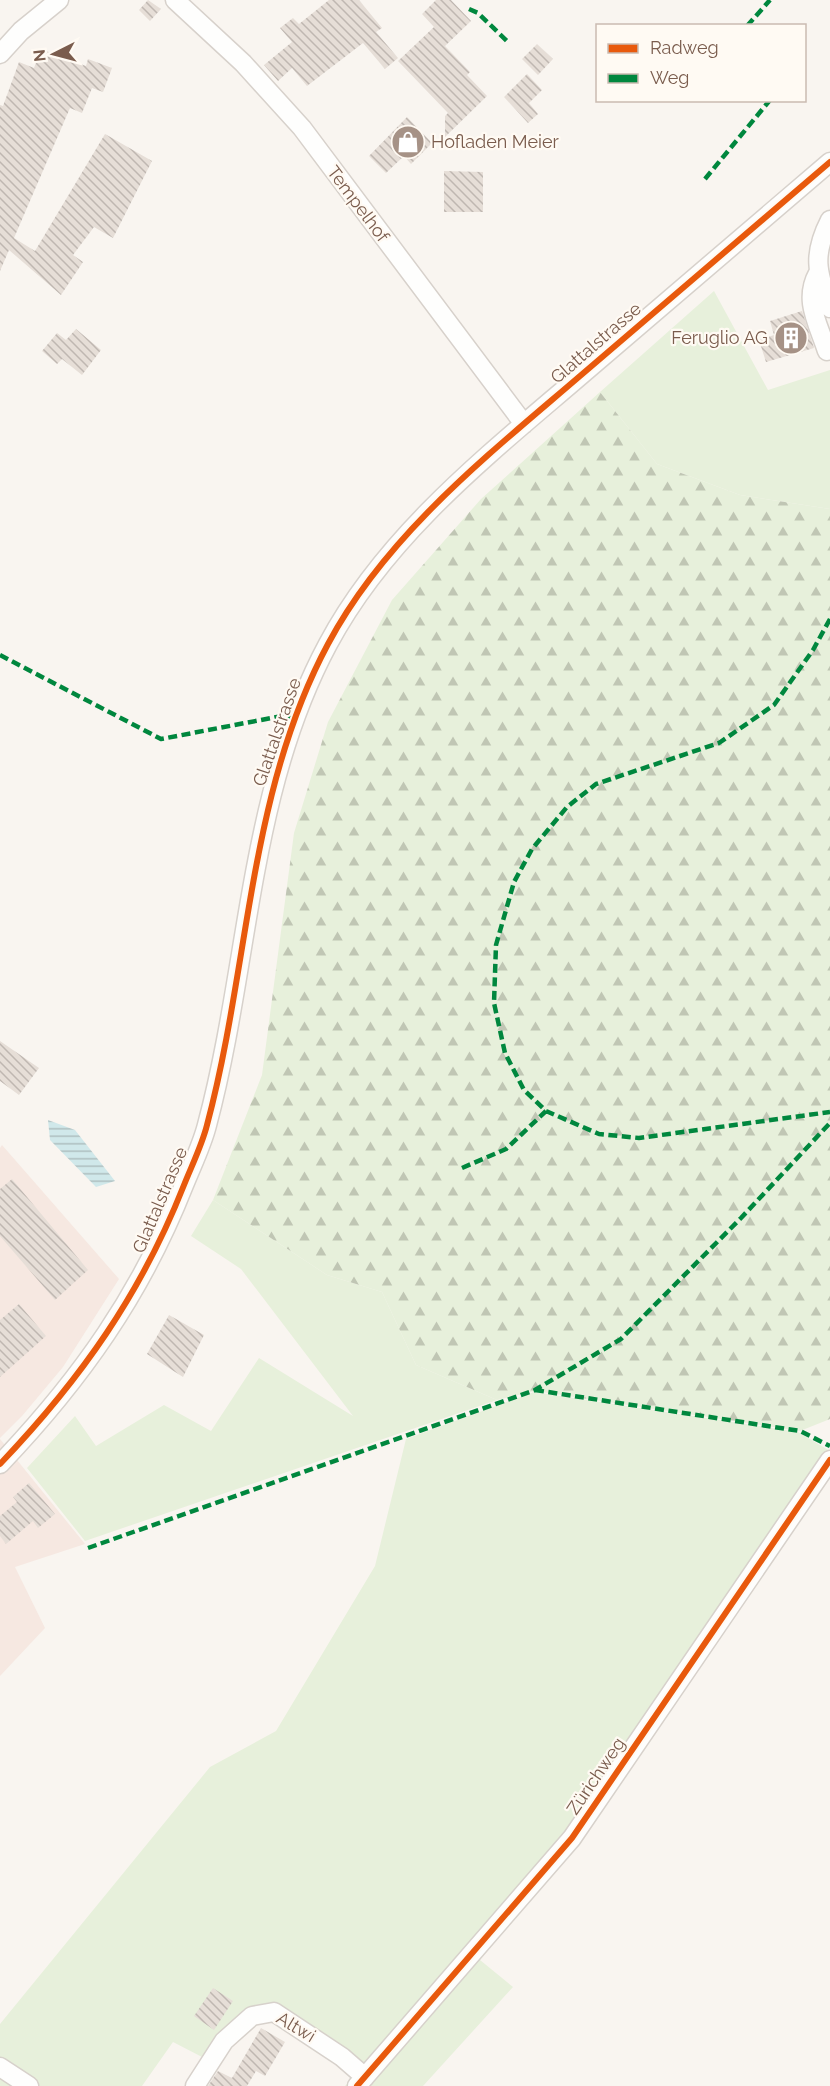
<svg xmlns="http://www.w3.org/2000/svg" width="830" height="2086" viewBox="0 0 830 2086" font-family="Raleway,sans-serif">
  <style>
    .commercial { fill: #f6e8e1 }
    .green { fill: #e7f0db }
    .forest { fill: url(#forest-firs) }
    .water { fill: url(#water-rules) }
    .building { fill: url(#building-back-hatch) }
    .lines { fill: none; stroke-linecap: round; stroke-linejoin: round }
    .minor-casing { stroke: #d7d1cb; stroke-width: 21 }
    .minor { stroke: #fefefd; stroke-width: 18 }
    .quiet { stroke: #00873e; stroke-width: 4.5; stroke-dasharray: 9 4.5; stroke-linecap: butt }
    .cycleway-casing { stroke: #fffaf3; stroke-width: 10 }
    .cycleway { stroke: #e8590c; stroke-width: 6 }
    .labels { text-anchor: middle; stroke-width: 4.5; stroke-linejoin: round; paint-order: stroke }
    .poi-label { font-size: 18px; fill: #7a5c4d; stroke: #fffaf3; text-anchor: start }
    .street-label { font-size: 18px; fill: #7a5c4d; stroke: #fffaf3 }
  </style>
  <defs>
    <pattern id="forest-firs" width="22" height="20" patternUnits="userSpaceOnUse" patternTransform="scale(1.5)"><rect width="22" height="20" fill="#e7f0db"/><path d="M5 1l3.5 6h-7zM16 11l3.5 6h-7z" fill="#c0c6b4"/></pattern>
    <pattern id="water-rules" width="6" height="5" patternUnits="userSpaceOnUse" patternTransform="scale(1.5)"><rect width="6" height="5" fill="#d0e8ea"/><path d="M0 2.5h6" fill="none" stroke="#aebfc0"/></pattern>
    <pattern id="building-back-hatch" width="6" height="6" patternUnits="userSpaceOnUse" patternTransform="scale(1.5)"><rect width="6" height="6" fill="#e6ded7"/><path d="M-1 5l2 2M0 0l6 6M5-1l2 2" fill="none" stroke="#bfb7b1"/></pattern>
  </defs>
  <rect width="100%" height="100%" fill="#f9f5f0"/>
  <path class="commercial" d="M 2,1145 L 119,1279 L 63,1367 L 22,1416 L 0,1438 L 0,1148 Z
    M 0,1439 L 85,1544 L 15,1567 L 45,1628 L 0,1676 Z"/>
  <path class="green" d="M 714,291 L 768,390 L 830,370 L 830,509 L 740,495 L 657,464 L 600,392 Z
    M 213,1200 L 327,1275 L 382,1292 L 416,1365 L 497,1400 L 85,1541 L 27,1468 L 75,1416 L 96,1446 L 164,1405 L 211,1431 L 259,1358 L 353,1416 L 241,1269 L 191,1236 Z
    M 534,1392 L 798,1432 L 830,1451 L 571,1834 L 469,1951 L 513,1987 L 423,2086 L 345,2086 L 354,2076 L 258,2007 L 204,2058 L 173,2042 L 142,2086 L 0,2086 L 0,2024 L 210,1767 L 276,1731 L 375,1566 L 406,1439 Z"/>
  <path class="forest" d="M 600,392 L 657,464 L 740,495 L 830,509 L 830,1419 L 800,1431 L 535,1391 L 497,1400 L 416,1365 L 382,1292 L 327,1275 L 213,1200 L 262,1075 L 294,833 L 328,722 L 392,600 L 481,499 Z"/>
  <path class="water" d="M 48,1120 L 75,1130 L 115,1181 L 96,1187 L 50,1140 Z"/>
  <path class="building" d="M 148,0 L 161,9 L 150,21 L 139,10 Z
    M 329,0 L 359,0 L 382,28 L 376,32 L 398,58 L 385,69 L 363,43 L 307,86 L 292,68 L 278,81 L 264,65 L 292,42 L 280,28 L 293,18 L 299,24 Z
    M 436,0 L 451,0 L 471,21 L 445,46 L 470,72 L 467,75 L 487,96 L 445,137 L 445,116 L 448,113 L 398,61 L 434,27 L 422,14 Z
    M 537,44 L 553,59 L 538,75 L 522,59 Z
    M 41,49 L 86,66 L 88,59 L 112,68 L 103,92 L 92,88 L 82,113 L 70,108 L 14,238 L 35,251 L 105,134 L 152,161 L 113,238 L 94,227 L 73,255 L 83,262 L 61,295 L 9,250 L 0,271 L 0,105 L 3,106 L 19,62 L 34,68 Z
    M 527,74 L 542,90 L 529,103 L 538,114 L 528,123 L 504,97 Z
    M 407,117 L 432,143 L 411,164 L 404,156 L 386,173 L 369,156 Z
    M 444,171 L 483,172 L 483,212 L 444,212 Z
    M 802,311 L 814,348 L 766,362 L 759,340 L 774,335 L 770,321 Z
    M 76,329 L 101,350 L 82,375 L 62,359 L 57,364 L 42,351 L 57,333 L 66,340 Z
    M 0,1041 L 39,1068 L 19,1095 L 0,1081 Z
    M 12,1179 L 88,1270 L 55,1300 L 0,1236 L 0,1189 Z
    M 19,1304 L 46,1336 L 0,1377 L 0,1320 Z
    M 169,1315 L 204,1335 L 183,1377 L 147,1354 Z
    M 29,1483 L 55,1514 L 38,1528 L 33,1521 L 6,1544 L 0,1536 L 0,1516 L 17,1502 L 13,1497 Z
    M 213,1988 L 233,2001 L 214,2030 L 194,2016 Z
    M 261,2028 L 285,2042 L 265,2076 L 256,2071 L 247,2086 L 208,2086 L 218,2071 L 232,2078 Z"/>
  <g class="lines">
    <defs>
      <path id="minor" d="M 175,0 L 243,63 L 302,128 L 524,424
        M 0,54 L 21,31 L 59,0
        M 830,220 C 812,255 817,272 830,308
        M 818,273 C 803,300 818,323 827,351
        M 0,1464 C 81,1379 141,1294 184,1185 C 192,1165 202,1145 207,1125 C 250,964 248,793 328,644 C 386,535 488,455 580,376 C 663,305 746,233 830,162
        M 0,2067 L 29,2086
        M 195,2086 L 224,2041 L 252,2016 L 274,2012 L 342,2057 L 365,2077
        M 357,2086 L 572,1838 L 830,1460"/>
    </defs>
    <use href="#minor" class="minor-casing"/>
    <use href="#minor" class="minor"/>
    <path class="quiet" d="M 469,9 L 478,13 L 508,42
      M 747,26 L 770,0
      M 705,179 L 770,100
      M 830,619 L 813,650 L 774,705 L 719,743 L 596,784 L 567,807 L 532,849 L 514,882 L 496,945 L 494,1003 L 505,1053 L 524,1090 L 546,1111 L 599,1134 L 639,1138 L 830,1112
      M 0,655 L 161,739 L 282,716 L 294,717
      M 462,1168 L 506,1149 L 546,1111
      M 535,1390 L 800,1431 L 830,1446
      M 88,1548 L 535,1390 L 621,1339 L 741,1218 L 830,1123"/>
    <defs>
      <path id="cycleway" d="M 0,1464 C 81,1379 141,1294 184,1185 C 192,1165 202,1145 207,1125 C 250,964 248,793 328,644 C 386,535 488,455 580,376 C 663,305 746,233 830,162
        M 357,2086 L 572,1838 L 830,1460"/>
    </defs>
    <use href="#cycleway" class="cycleway-casing"/>
    <use href="#cycleway" class="cycleway"/>
  </g>
  <defs>
    <symbol id="shop-disc" viewBox="-11 -11 22 22"><circle r="9.5" fill="#a69286" stroke="#fffaf3"/><path d="M-5-2.5h2.3a2.7 3.5 0 0 1 5.4 0H5L5.5 6h-11ZM-1.5-2.5h3a1.5 2.3 0 0 0-3 0Z" fill="#fff"/></symbol>
    <symbol id="building-disc" viewBox="-11 -11 22 22"><circle r="9.5" fill="#a69286" stroke="#fffaf3"/><path d="M-4-6H4V6H1V3H-1V6H-4ZM-2.5-4.3h1.7v1.8h-1.7ZM.8-4.3h1.7v1.8H.8ZM-2.5-1h1.7V.8h-1.7ZM.8-1h1.7V.8H.8Z" fill="#fff"/></symbol>
  </defs>
  <g fill-rule="evenodd">
    <use href="#shop-disc" x="389" y="123" width="38" height="38"/>
    <use href="#building-disc" x="772" y="319" width="38" height="38"/>
  </g>
  <g class="labels">
    <g class="poi-label">
      <text x="431" y="148">Hofladen Meier</text>
      <text x="768" y="344" text-anchor="end">Feruglio AG</text>
    </g>
    <g class="street-label">
      <text transform="translate(358 204) rotate(53)" y="6">Tempelhof</text>
      <text transform="translate(596 343) rotate(-41)" y="6">Glattalstrasse</text>
      <text transform="translate(277 732) rotate(-71)" y="6">Glattalstrasse</text>
      <text transform="translate(160 1200) rotate(-67)" y="6">Glattalstrasse</text>
      <text transform="translate(596 1776) rotate(-56)" y="6">Zürichweg</text>
      <text transform="translate(296 2027) rotate(31)" y="6">Altwi</text>
    </g>
  </g>
  <rect x="596" y="24" width="210" height="78" fill="#fffaf3" stroke="#cabbb1" stroke-width="1.5"/>
  <rect x="608" y="44" width="30" height="9" fill="#e8590c" stroke="#cabbb1" stroke-width="1.5"/>
  <text x="650" y="54" font-size="18" fill="#7a5c4d">Radweg</text>
  <rect x="608" y="74" width="30" height="9" fill="#00873e" stroke="#cabbb1" stroke-width="1.5"/>
  <text x="650" y="84" font-size="18" fill="#7a5c4d">Weg</text>
  <g transform="translate(54 54) rotate(264)" stroke="#fffaf3" stroke-width="4.5" paint-order="stroke">
  <path d="M0-4.5L10 22L0 15L-10 22Z" fill="#7a5c4d"/>
  <text y="-9" font-size="16" font-weight="bold" text-anchor="middle" fill="#7a5c4d">N</text>
  </g>
</svg>
